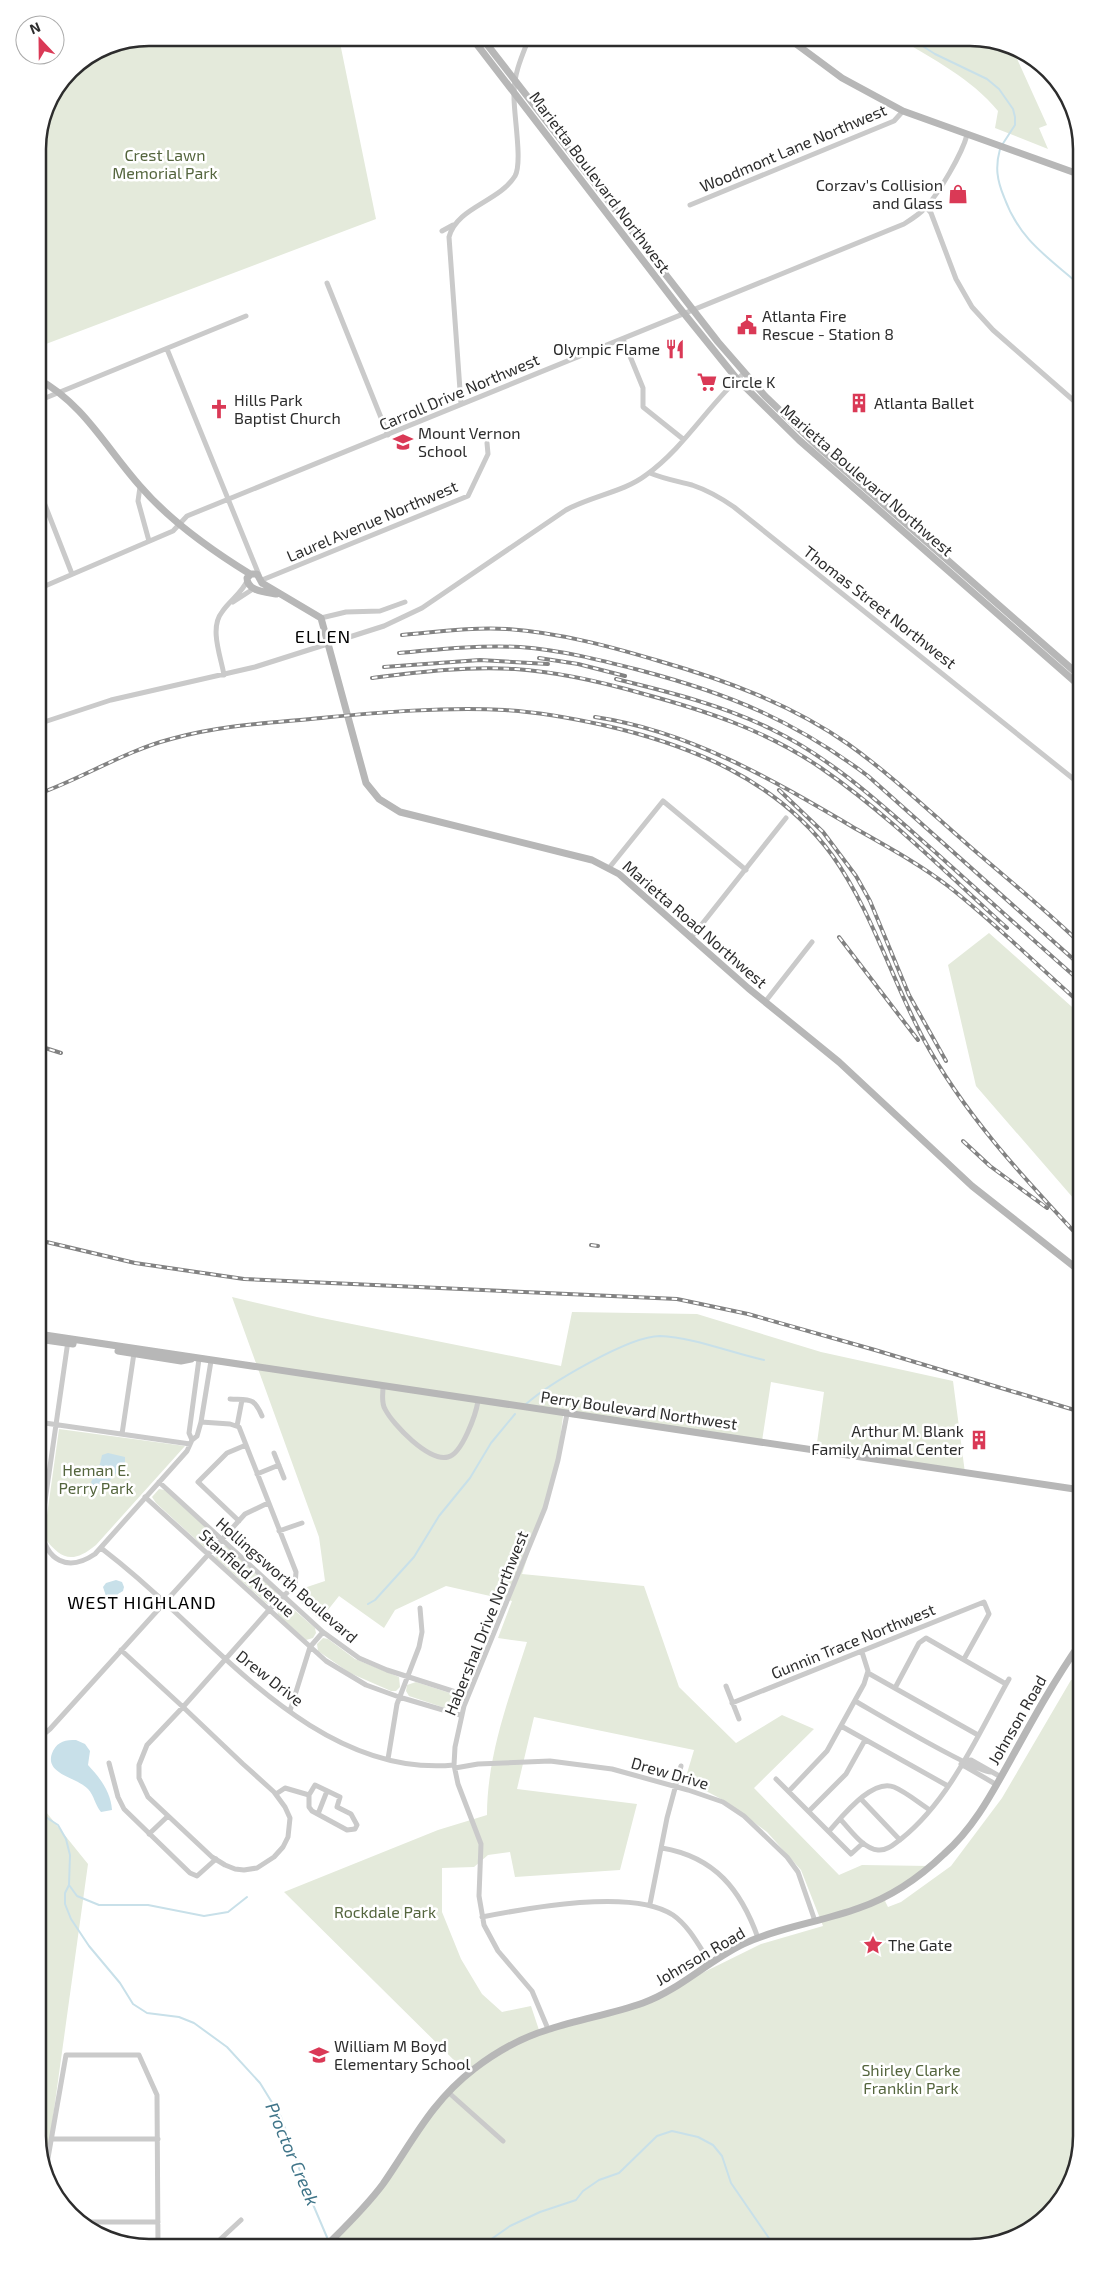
<svg xmlns="http://www.w3.org/2000/svg" width="1119" height="2285" viewBox="0 0 1119 2285" font-family="'Exo 2',sans-serif">
  <style>
    .green { fill: #e4eadb; fill-rule: evenodd }
    .water { fill: #c8e0e9 }
    .lines { fill: none; stroke-linecap: round; stroke-linejoin: round }
    .stream { stroke: #c8e0e9; stroke-width: 2 }
    .street { stroke: #cacaca; stroke-width: 5 }
    .secondary { stroke: #b7b7b7; stroke-width: 7 }
    .rail-casing { stroke: #828282; stroke-width: 4 }
    .rail { stroke: #fff; stroke-width: 2; stroke-dasharray: 5.5; stroke-linecap: butt }
    .labels { text-anchor: middle; stroke-width: 5; stroke-linejoin: round; paint-order: stroke }
    .street-label { font-size: 16px; fill: #2d2d2d; stroke: #fff }
    .park-label { font-size: 16px; fill: #54653d; stroke: #fff }
    .poi-label { font-size: 16px; fill: #2d2d2d; stroke: #fff; text-anchor: start }
    .neighbourhood-label { font-size: 18px; letter-spacing: 1px; fill: #000; stroke: #fff }
    .water-label { font-size: 18px; font-style: italic; fill: #407589; stroke: #fff }
    .rim { fill: none; stroke: #2d2d2d; stroke-width: 2.5 }
  </style>
  <rect width="100%" height="100%" fill="#fff"/>
  <path class="green" d="M 149,38 L 339,38 L 376,219 L 38,347 L 38,142 L 46,106 L 70,70 L 107,46 Z
    M 898,38 L 978,38 L 1014,52 L 1047,125 L 1039,128 L 1048,149 L 995,128 L 998,111 C 971,78 934,60 898,38 Z
    M 989,933 L 1081,1015 L 1081,1207 L 976,1086 L 948,965 Z
    M 232,1297 L 317,1317 L 561,1366 L 572,1312 L 697,1314 L 821,1352 L 953,1381 L 965,1473 L 816,1450 L 824,1392 L 771,1382 L 762,1441 L 563,1416 L 556,1472 L 522,1574 L 644,1586 L 679,1687 L 736,1743 L 782,1715 L 814,1729 L 754,1788 L 839,1875 L 862,1865 L 930,1866 L 889,1895 L 885,1901 L 888,1907 L 901,1902 L 951,1866 L 1002,1798 L 1071,1680 L 1081,1679 L 1081,2136 L 1063,2198 L 1012,2239 L 970,2247 L 328,2247 L 367,2207 L 413,2134 L 468,2074 L 284,1892 L 438,1830 L 487,1815 C 487,1755 509,1698 527,1642 L 498,1638 L 512,1601 L 446,1586 L 395,1610 L 384,1628 L 339,1596 L 320,1620 L 297,1599 L 301,1589 L 325,1581 L 319,1537 ZM 534,1717 L 694,1750 L 685,1780 L 725,1801 L 767,1832 L 801,1870 L 823,1926 L 761,1944 L 690,1979 L 607,2016 L 540,2033 L 531,2006 L 502,2012 L 482,1994 L 461,1959 L 442,1912 L 442,1868 L 474,1867 L 488,1855 L 510,1852 L 515,1877 L 620,1870 L 637,1804 L 517,1789 Z
    M 59,1429 L 185,1446 L 96,1545 C 73,1564 61,1560 44,1537 Z
    M 159,1489 L 165,1490 L 214,1535 L 214,1543 L 209,1547 L 204,1547 L 156,1503 L 152,1497 Z
    M 226,1546 L 273,1589 L 277,1594 L 275,1600 L 268,1604 L 265,1602 L 216,1558 L 215,1555 L 217,1549 Z
    M 285,1602 L 315,1628 L 316,1633 L 313,1638 L 306,1640 L 278,1615 L 277,1607 Z
    M 323,1638 L 328,1639 L 355,1659 L 399,1677 L 400,1687 L 396,1691 L 391,1691 L 350,1673 L 318,1651 L 317,1644 Z
    M 416,1682 L 456,1695 L 458,1699 L 455,1707 L 448,1709 L 409,1696 L 406,1691 L 407,1685 Z
    M 38,1802 L 88,1864 L 45,2175 L 38,2136 Z"/>
  <path class="water" d="M 108,1453 L 125,1457 L 125,1463 L 104,1487 L 99,1489 L 93,1487 L 91,1482 L 96,1474 L 94,1472 L 100,1464 L 102,1455 Z
    M 116,1580 L 122,1582 L 124,1587 L 123,1591 L 118,1594 L 117,1599 L 107,1599 L 103,1587 L 106,1583 Z
    M 76,1740 L 85,1744 L 90,1751 L 88,1765 C 100,1778 111,1792 112,1810 L 101,1812 C 95,1805 94,1795 88,1789 C 77,1777 42,1774 53,1751 C 58,1741 66,1740 76,1740 Z"/>
  <g class="lines">
    <path class="stream" d="M 910,38 L 935,54 L 987,79 L 999,89 L 1013,109 L 1015,117 L 1015,125 L 1002,145
      M 1000,149 C 995,167 997,180 1004,197 C 1020,241 1048,257 1081,286
      M 525,1405 C 548,1384 629,1336 660,1336 C 692,1337 732,1353 764,1360
      M 368,1604 L 375,1600 L 414,1557 L 439,1516 L 470,1478 L 491,1443 L 515,1414
      M 38,1812 L 58,1825 L 66,1839 L 70,1855 L 69,1885 L 65,1893 L 65,1904 L 71,1919 L 89,1946 L 120,1983 L 133,2004 L 147,2013 L 179,2017 L 194,2023 L 227,2047 L 260,2083 L 281,2117 L 306,2188 L 329,2242
      M 69,1885 L 77,1896 L 99,1905 L 148,1905 L 204,1916 L 228,1912 L 247,1897
      M 480,2247 L 510,2226 L 540,2212 L 576,2200 L 583,2191 L 599,2180 L 619,2173 L 657,2136 L 672,2131 L 698,2137 L 713,2145 L 722,2156 L 731,2183 L 775,2247"/>
    <path class="street" d="M 690,205 L 894,121 L 903,111
      M 926,207 L 931,213 L 956,279 L 972,307 L 993,330 L 1081,407
      M 442,231 L 453,225
      M 327,283 L 388,435
      M 623,339 L 643,388 L 643,407 L 683,439
      M 167,349 L 259,575
      M 38,401 L 246,316
      M 461,404 L 449,237 C 457,207 499,202 515,176 C 523,162 513,112 514,93 C 514,73 522,56 529,38
      M 650,473 C 664,479 677,481 692,485 C 707,490 721,498 734,507 L 1081,785
      M 38,487 L 72,574
      M 140,487 L 138,501 L 149,541
      M 262,580 L 468,496 L 488,454 L 487,443
      M 38,589 L 173,531 L 187,516 L 904,224 C 912,219 920,214 926,207 C 939,193 962,154 967,135
      M 233,602 L 253,589
      M 321,618 L 346,612 L 380,611 L 405,602
      M 224,675 C 221,657 209,628 222,612 C 229,601 242,593 247,581
      M 38,724 L 111,700 L 255,667 L 384,626 L 422,608 L 566,510 C 591,496 624,492 646,475 C 684,448 709,404 744,373
      M 609,868 L 663,801 L 746,870
      M 691,938 L 786,818
      M 765,1002 L 812,942
      M 68,1341 L 41,1529 C 46,1560 67,1573 95,1554 L 187,1451 L 192,1440 L 197,1436 L 201,1422 L 211,1361
      M 383,1387 C 383,1395 381,1402 385,1409 C 393,1425 429,1462 448,1457 C 462,1454 476,1414 478,1401
      M 230,1399 C 250,1400 254,1397 262,1416
      M 38,1422 L 190,1444
      M 237,1426 L 242,1400
      M 122,1434 L 134,1353
      M 192,1440 L 189,1433 L 199,1359
      M 274,1453 L 284,1478
      M 257,1474 L 279,1465
      M 159,1482 L 323,1632 L 359,1658 L 387,1670 L 468,1696
      M 145,1497 L 326,1661 L 366,1685 L 399,1697 L 460,1715
      M 239,1521 L 198,1482 L 227,1453 L 246,1445
      M 279,1531 L 302,1523
      M 101,1548 C 127,1568 152,1590 176,1613 C 251,1683 341,1776 454,1765
      M 121,1650 L 183,1707 L 243,1764 L 274,1792 L 285,1807 L 290,1818 L 288,1837 L 283,1847 L 274,1857 L 257,1868 L 244,1870 L 235,1869 L 225,1865 L 212,1857 L 148,1797 L 139,1778 L 139,1765 L 147,1745 L 183,1707 L 269,1610 L 295,1585 L 296,1572 L 239,1427 L 230,1424 L 201,1422
      M 868,1673 L 978,1735
      M 726,1686 L 739,1719
      M 895,1688 L 919,1643 L 926,1638 L 1006,1684
      M 855,1701 C 876,1713 976,1773 991,1772
      M 732,1703 L 984,1602 L 989,1614 L 964,1659
      M 290,1711 L 310,1647 L 323,1632
      M 841,1726 L 948,1786
      M 38,1739 L 50,1729 L 245,1514 L 268,1503
      M 388,1759 L 397,1704 L 419,1647 L 422,1632 L 420,1608
      M 964,1761 L 971,1760 L 1001,1777
      M 109,1763 L 118,1797 L 124,1809 L 190,1873 L 197,1876 L 216,1859
      M 961,1764 L 997,1785
      M 455,1768 L 478,1764 L 550,1761 L 612,1769 L 688,1790 L 723,1802 L 744,1816 L 787,1857 L 798,1872 L 815,1921
      M 776,1779 L 851,1854 L 863,1843
      M 789,1791 L 827,1751 L 864,1684 L 868,1671 L 862,1652
      M 276,1794 L 285,1788 L 309,1795 L 309,1807 L 312,1811 L 347,1830 L 355,1829 L 357,1825 L 351,1814 L 337,1807 L 340,1797 L 315,1785 L 309,1795
      M 861,1799 L 900,1840
      M 809,1811 L 846,1774 L 865,1740
      M 318,1814 L 327,1791
      M 840,1819 C 850,1829 863,1849 878,1850 C 887,1851 894,1844 901,1839 C 951,1799 978,1734 1009,1679
      M 829,1831 C 842,1817 872,1778 894,1787 C 906,1792 919,1803 930,1810
      M 149,1834 L 168,1816
      M 662,1848 C 715,1857 741,1890 758,1938
      M 650,1904 L 667,1818 L 681,1766
      M 482,1917 C 528,1908 633,1888 673,1915 C 689,1926 699,1946 710,1963
      M 548,2029 L 532,1991 L 498,1951 L 484,1925 L 479,1896 L 481,1844 L 458,1784 L 454,1765 L 455,1747 L 464,1706 L 545,1508 L 558,1460 L 567,1414
      M 448,2092 L 503,2141
      M 52,2139 L 158,2139
      M 45,2175 L 66,2055 L 139,2055 L 157,2095 L 158,2247
      M 80,2222 L 158,2222
      M 212,2247 L 241,2220"/>
    <path class="secondary" d="M 472,38 L 678,306 L 737,379 L 799,440 L 1081,687
      M 482,38 L 718,342 L 765,396 L 815,444 L 1081,677
      M 788,38 L 842,78 L 903,111 L 1081,175
      M 38,379 C 83,403 107,449 140,486 C 170,521 211,550 250,574
      M 262,583 L 321,618 L 366,783 L 379,799 L 400,812 L 592,860 L 619,874 L 748,988 L 839,1062 L 972,1186 L 1081,1272
      M 262,583 L 257,574 L 251,574 L 247,578 C 247,591 265,592 276,594
      M 38,1334 L 1081,1490
      M 38,1339 L 73,1344
      M 118,1351 L 181,1361 L 191,1359
      M 325,2247 C 345,2227 366,2207 383,2184 C 413,2141 431,2102 474,2069 C 496,2052 523,2037 550,2029 C 580,2019 612,2014 643,2003 C 679,1990 708,1961 743,1944 C 780,1927 821,1922 859,1908 C 891,1897 920,1877 944,1854 C 974,1828 992,1793 1011,1759 C 1033,1719 1055,1679 1081,1642"/>
    <defs>
      <path id="rail" d="M 402,635 C 437,632 472,627 507,629 C 560,633 609,646 659,661 C 725,680 791,704 848,744 C 890,774 928,810 967,844 C 1005,877 1045,909 1081,944
        M 399,653 C 440,649 480,645 520,647 C 561,650 600,660 639,670 C 730,694 793,720 868,776 L 1081,966
        M 539,658 L 578,664 L 625,676
        M 384,667 L 480,660 L 548,664
        M 372,678 C 420,672 467,666 515,669 C 560,672 602,682 644,694 C 707,711 767,731 821,768 C 888,814 947,874 1007,928
        M 616,679 C 669,692 722,705 771,729 C 833,759 883,806 934,851 C 983,895 1032,939 1081,982
        M 595,717 C 689,731 771,779 851,826 C 884,845 918,863 948,886 C 994,922 1037,965 1081,1004
        M 779,790 L 823,832 L 856,876 L 870,901 L 909,995 L 946,1061
        M 38,794 C 83,778 125,751 171,739 C 220,725 271,723 321,718 C 382,712 444,707 505,710 C 538,712 571,718 603,725 C 691,745 777,780 832,855 C 872,911 891,978 923,1038 C 963,1113 1023,1177 1081,1239
        M 839,937 L 918,1040
        M 39,1046 L 61,1053
        M 963,1141 L 990,1166 L 1047,1208
        M 38,1240 L 135,1263 L 244,1279 L 677,1299 L 748,1314 L 875,1350 L 1081,1412
        M 591,1245 L 598,1246"/>
    </defs>
    <use href="#rail" class="rail-casing"/>
    <use href="#rail" class="rail"/>
  </g>
  <defs>
    <symbol id="shop-bare" viewBox="-9 -9 18 18"><path d="M-5-2.5h2.3a2.7 3.5 0 0 1 5.4 0H5L5.5 6h-11ZM-1.5-2.5h3a1.5 2.3 0 0 0-3 0Z" fill="#da3956" stroke="#fff" stroke-width="2.5" paint-order="stroke"/></symbol>
    <symbol id="civic-bare" viewBox="-9 -9 18 18"><path d="M-.6-6.5H3V-4.5H.6V-3L4-1V1h2V6H-6V1h2V-1L-.6-3ZM-1.2 2.5V6h2.4V2.5Z" fill="#da3956" stroke="#fff" stroke-width="2.5" paint-order="stroke"/></symbol>
    <symbol id="restaurant-bare" viewBox="-9 -9 18 18"><path d="M-5-6h1v4h1v-4h1v4h1v-4h1v5L-1.5 .5V6h-2V.5L-5-1ZM5-6V6H3V1.5H1.5Q1.5-4 5-6Z" fill="#da3956" stroke="#fff" stroke-width="2.5" paint-order="stroke"/></symbol>
    <symbol id="supermarket-bare" viewBox="-9 -9 18 18"><path d="M-6-5.5h2.5l.6 2H6L4.5 2H-2.5L-4.4-4H-6ZM-1.5 3.2a1.3 1.3 0 1 0 .1 0ZM3 3.2a1.3 1.3 0 1 0 .1 0Z" fill="#da3956" stroke="#fff" stroke-width="2.5" paint-order="stroke"/></symbol>
    <symbol id="building-bare" viewBox="-9 -9 18 18"><path d="M-4-6H4V6H1V3H-1V6H-4ZM-2.5-4.3h1.7v1.8h-1.7ZM.8-4.3h1.7v1.8H.8ZM-2.5-1h1.7V.8h-1.7ZM.8-1h1.7V.8H.8Z" fill="#da3956" stroke="#fff" stroke-width="2.5" paint-order="stroke"/></symbol>
    <symbol id="church-bare" viewBox="-9 -9 18 18"><path d="M-1.2-6h2.4v3.5h3.3v2.4h-3.3V6h-2.4V-.1h-3.3v-2.4h3.3Z" fill="#da3956" stroke="#fff" stroke-width="2.5" paint-order="stroke"/></symbol>
    <symbol id="school-bare" viewBox="-9 -9 18 18"><path d="M0-5L7-2L0 1L-7-2ZM-4 1L0 2.5L4 1V4Q0 6-4 4Z" fill="#da3956" stroke="#fff" stroke-width="2.5" paint-order="stroke"/></symbol>
    <symbol id="sight-bare" viewBox="-9 -9 18 18"><path d="M0-6L1.8-2.2L6-1.7L2.9 1.2L3.7 5.4L0 3.3L-3.7 5.4L-2.9 1.2L-6-1.7L-1.8-2.2Z" fill="#da3956" stroke="#fff" stroke-width="2.5" paint-order="stroke"/></symbol>
  </defs>
  <g fill-rule="evenodd">
    <use href="#shop-bare" x="944" y="180" width="28" height="28"/>
    <use href="#civic-bare" x="733" y="311" width="28" height="28"/>
    <use href="#restaurant-bare" x="661" y="335" width="28" height="28"/>
    <use href="#supermarket-bare" x="693" y="368" width="28" height="28"/>
    <use href="#building-bare" x="845" y="389" width="28" height="28"/>
    <use href="#church-bare" x="205" y="395" width="28" height="28"/>
    <use href="#school-bare" x="389" y="428" width="28" height="28"/>
    <use href="#building-bare" x="965" y="1426" width="28" height="28"/>
    <use href="#sight-bare" x="859" y="1931" width="28" height="28"/>
    <use href="#school-bare" x="305" y="2041" width="28" height="28"/>
  </g>
  <g class="labels">
    <g class="street-label">
      <text transform="translate(793 148) rotate(-23)" y="6">Woodmont Lane Northwest</text>
      <text transform="translate(600 182) rotate(53)" y="6">Marietta Boulevard Northwest</text>
      <text transform="translate(459 392) rotate(-23)" y="6">Carroll Drive Northwest</text>
      <text transform="translate(867 480) rotate(41)" y="6">Marietta Boulevard Northwest</text>
      <text transform="translate(372 521) rotate(-23)" y="6">Laurel Avenue Northwest</text>
      <text transform="translate(880 607) rotate(38)" y="6">Thomas Street Northwest</text>
      <text transform="translate(695 924) rotate(41)" y="6">Marietta Road Northwest</text>
      <text transform="translate(639 1410) rotate(8)" y="6">Perry Boulevard Northwest</text>
      <text transform="translate(247 1573) rotate(42)" y="6">Stanfield Avenue</text>
      <text transform="translate(287 1580) rotate(41)" y="6">Hollingsworth Boulevard</text>
      <text transform="translate(486 1623) rotate(-68)" y="6">Habershal Drive Northwest</text>
      <text transform="translate(853 1641) rotate(-22)" y="6">Gunnin Trace Northwest</text>
      <text transform="translate(270 1678) rotate(38)" y="6">Drew Drive</text>
      <text transform="translate(1017 1720) rotate(-60)" y="6">Johnson Road</text>
      <text transform="translate(670 1773) rotate(16)" y="6">Drew Drive</text>
      <text transform="translate(700 1956) rotate(-30)" y="6">Johnson Road</text>
    </g>
    <g class="park-label">
      <text x="165" y="161">Crest Lawn<tspan x="165" dy="18">Memorial Park</tspan></text>
      <text x="96" y="1476">Heman E.<tspan x="96" dy="18">Perry Park</tspan></text>
      <text x="385" y="1918">Rockdale Park</text>
      <text x="911" y="2076">Shirley Clarke<tspan x="911" dy="18">Franklin Park</tspan></text>
    </g>
    <g class="poi-label">
      <text x="943" y="191" text-anchor="end">Corzav's Collision<tspan x="943" dy="18">and Glass</tspan></text>
      <text x="762" y="322">Atlanta Fire<tspan x="762" dy="18">Rescue - Station 8</tspan></text>
      <text x="660" y="355" text-anchor="end">Olympic Flame</text>
      <text x="722" y="388">Circle K</text>
      <text x="234" y="406">Hills Park<tspan x="234" dy="18">Baptist Church</tspan></text>
      <text x="874" y="409">Atlanta Ballet</text>
      <text x="418" y="439">Mount Vernon<tspan x="418" dy="18">School</tspan></text>
      <text x="964" y="1437" text-anchor="end">Arthur M. Blank<tspan x="964" dy="18">Family Animal Center</tspan></text>
      <text x="888" y="1951">The Gate</text>
      <text x="334" y="2052">William M Boyd<tspan x="334" dy="18">Elementary School</tspan></text>
    </g>
    <g class="neighbourhood-label">
      <text x="323" y="643">ELLEN</text>
      <text x="142" y="1609">WEST HIGHLAND</text>
    </g>
    <g class="water-label">
      <text transform="translate(292 2154) rotate(67)" y="6">Proctor Creek</text>
    </g>
  </g>
  <path d="M0 0H1119V2285H0ZM149 46H970A103 103 0 0 1 1073 149V2136A103 103 0 0 1 970 2239H149A103 103 0 0 1 46 2136V149A103 103 0 0 1 149 46Z" fill="#fff" fill-rule="evenodd"/>
  <path class="rim" d="M149 46H970A103 103 0 0 1 1073 149V2136A103 103 0 0 1 970 2239H149A103 103 0 0 1 46 2136V149A103 103 0 0 1 149 46Z"/>
  <g transform="translate(40 40) rotate(338)"><circle r="24" fill="#ffffff" stroke="#ababab"/>
  <path d="M0-4L9 19L0 12L-9 19Z" fill="#da3956"/>
  <text y="-8" font-size="14" font-weight="bold" text-anchor="middle" fill="#2d2d2d">N</text>
  </g>
</svg>
